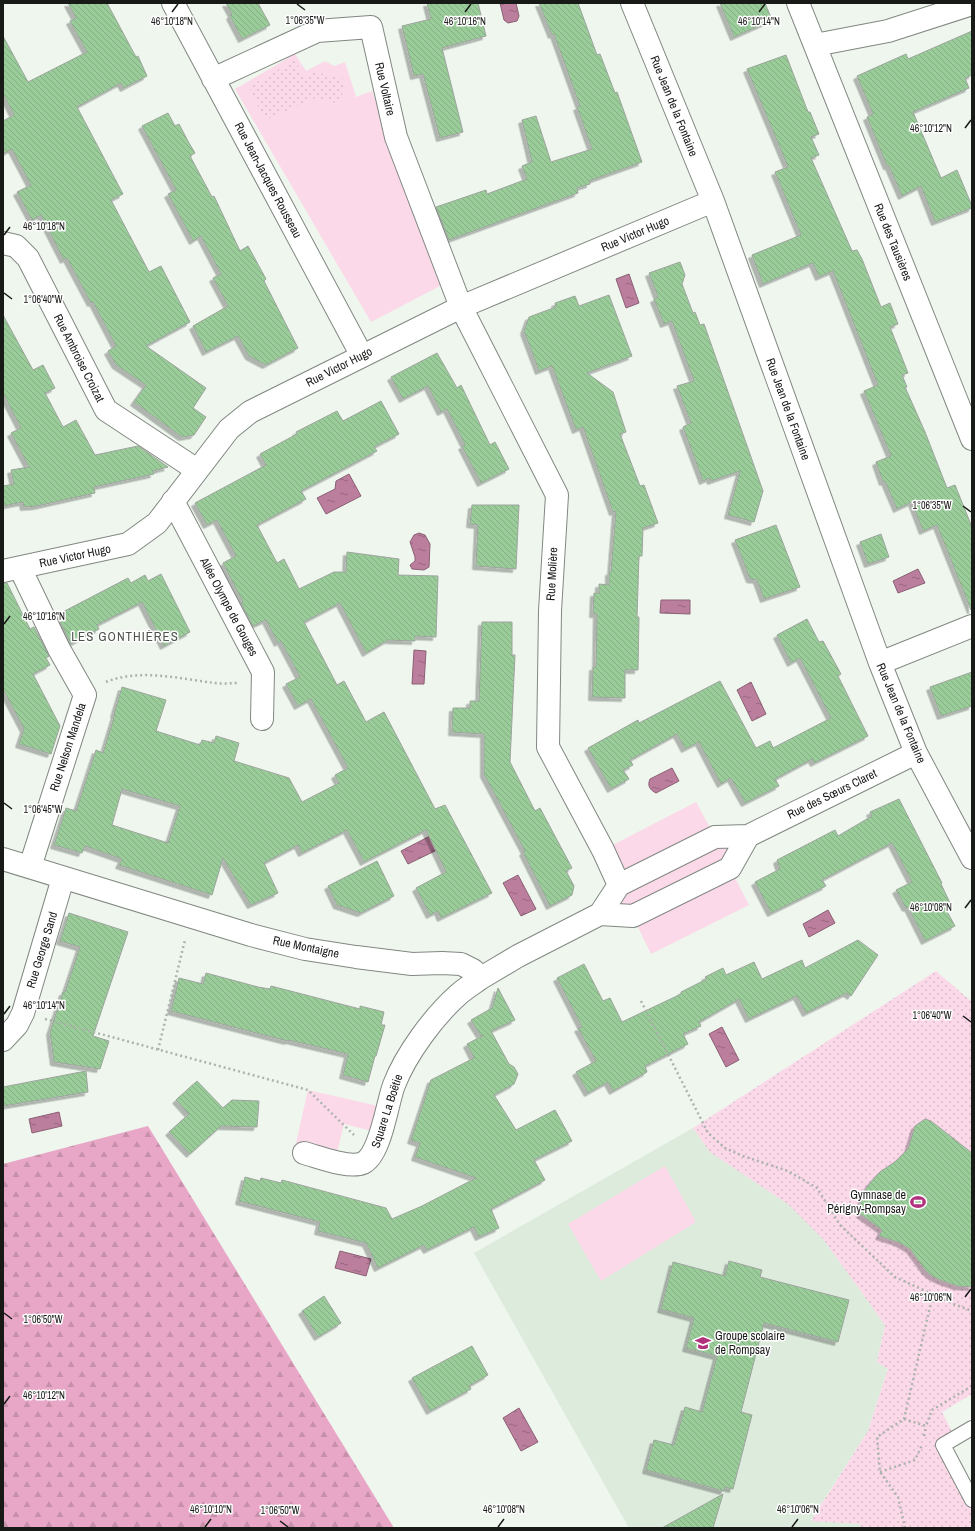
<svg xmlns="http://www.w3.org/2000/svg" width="975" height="1531" viewBox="0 0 975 1531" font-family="'Archivo Narrow',sans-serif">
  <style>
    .built { fill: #ddebdd }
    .green { fill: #fcd9e9 }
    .forest { fill: url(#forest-firs) }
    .park { fill: url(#park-dots) }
    .water { fill: url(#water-ripples); stroke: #8b6075 }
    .building { fill: url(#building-back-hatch); stroke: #9da49d; fill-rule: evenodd; filter: url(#shadow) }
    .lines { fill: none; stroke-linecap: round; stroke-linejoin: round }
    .lane-casing { stroke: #818881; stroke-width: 16 }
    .street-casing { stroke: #818881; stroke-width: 24 }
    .path { stroke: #acb2ac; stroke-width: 2.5; stroke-dasharray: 2 3; stroke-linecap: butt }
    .lane { stroke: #fff; stroke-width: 14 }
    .street { stroke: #fff; stroke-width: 22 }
    .ticks { fill: none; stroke: #181a17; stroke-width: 1.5 }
    .labels { text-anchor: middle; stroke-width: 3; stroke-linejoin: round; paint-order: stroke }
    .street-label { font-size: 12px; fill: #181a17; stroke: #fff }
    .poi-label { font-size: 12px; fill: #181a17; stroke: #fff; text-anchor: end }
    .neighbourhood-label { font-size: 13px; letter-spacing: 1px; fill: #4c524c; stroke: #fff }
    .ticks-label { font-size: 10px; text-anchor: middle; fill: #181a17; stroke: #fff; stroke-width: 3; stroke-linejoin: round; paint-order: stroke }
  </style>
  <defs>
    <pattern id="forest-firs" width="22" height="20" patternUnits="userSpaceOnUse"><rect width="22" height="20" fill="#e8a7c7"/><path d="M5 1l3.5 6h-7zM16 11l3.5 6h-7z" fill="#c68faa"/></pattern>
    <pattern id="park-dots" width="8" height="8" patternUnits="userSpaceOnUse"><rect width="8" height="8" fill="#fcd9e9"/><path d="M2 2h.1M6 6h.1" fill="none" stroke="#d7bac7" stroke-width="1.8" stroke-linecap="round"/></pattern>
    <pattern id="water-ripples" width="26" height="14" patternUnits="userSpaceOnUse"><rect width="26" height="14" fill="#bc7e9d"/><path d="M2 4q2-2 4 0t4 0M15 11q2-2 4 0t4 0" fill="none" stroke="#98667f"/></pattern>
    <pattern id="building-back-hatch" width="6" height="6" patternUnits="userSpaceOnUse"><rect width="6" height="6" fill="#9acc9a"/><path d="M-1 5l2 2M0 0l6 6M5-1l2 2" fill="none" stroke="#84af84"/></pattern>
    <filter id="shadow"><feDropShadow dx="-3.5" dy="3.5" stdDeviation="0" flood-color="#0004"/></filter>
  </defs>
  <rect width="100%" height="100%" fill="#eef6ee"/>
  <path class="built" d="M 693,1128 L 710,1152 L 791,1206 L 824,1240 L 885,1325 L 877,1362 L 888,1368 L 868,1431 L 811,1520 L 861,1524 L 859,1528 L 629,1528 L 474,1253 Z"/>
  <path class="green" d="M 295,54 L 306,71 L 325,61 L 334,66 L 345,62 L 356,97 L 372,91 L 442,285 L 371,322 L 235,89 Z
    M 696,802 L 715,837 L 748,836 L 730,868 L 749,905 L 651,954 L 633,917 L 600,914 L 619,885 L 603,850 Z
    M 308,1090 L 378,1106 L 372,1131 L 344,1124 L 337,1152 L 296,1143 Z
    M 665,1166 L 696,1222 L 601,1281 L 568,1224 Z"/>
  <path class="forest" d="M 148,1126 L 394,1528 L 3,1528 L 3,1164 Z"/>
  <path class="park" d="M 294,60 L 305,77 L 315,72 L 344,79 L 341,104 L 315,98 L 265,120 L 249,87 Z
    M 936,971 L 972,1002 L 972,1394 L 942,1412 L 955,1438 L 944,1445 L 972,1500 L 972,1528 L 859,1528 L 861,1524 L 811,1521 L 868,1431 L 888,1369 L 877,1362 L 885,1325 L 824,1240 L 788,1204 L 710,1152 L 693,1128 Z"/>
  <path class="water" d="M 500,3 L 516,3 L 519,16 L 517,21 L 508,23 L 504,20 Z
    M 629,274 L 639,303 L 626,308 L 616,279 Z
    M 349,474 L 361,496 L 326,514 L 317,498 L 335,489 L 336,481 Z
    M 419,533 L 425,535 L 430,544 L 429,567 L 424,570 L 412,569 L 410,565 L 415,561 L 415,557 L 410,542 L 414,535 Z
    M 918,569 L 925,583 L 898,593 L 893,581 Z
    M 661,600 L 690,600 L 690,614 L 660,613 Z
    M 414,650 L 426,651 L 424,684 L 412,684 Z
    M 751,682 L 766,714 L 752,721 L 737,690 Z
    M 672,768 L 679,781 L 656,793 C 650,790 647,786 650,779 Z
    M 430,836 L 437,850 L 408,864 L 401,851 Z
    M 518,875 L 536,909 L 521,916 L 503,883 Z
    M 828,910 L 835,923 L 809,937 L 803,924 Z
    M 722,1027 L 739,1060 L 726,1067 L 709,1034 Z
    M 59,1112 L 62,1126 L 32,1133 L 29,1119 Z
    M 340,1251 L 371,1259 L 366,1276 L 335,1268 Z
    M 519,1408 L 538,1442 L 521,1451 L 503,1418 Z"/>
  <path class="building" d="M 68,3 L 107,3 L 136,57 L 138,56 L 147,76 L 124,88 L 121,83 L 77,107 L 123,194 L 111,200 L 149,272 L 161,266 L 190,322 L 146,346 L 206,388 L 193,408 L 206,417 L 194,435 L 182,437 L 134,402 L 146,385 L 116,365 L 108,351 L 116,346 L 93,302 L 91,303 L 67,258 L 64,260 L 41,215 L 32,220 L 17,192 L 31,185 L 12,149 L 3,154 L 3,121 L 14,115 L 3,93 L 3,36 L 28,82 L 87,52 L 70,21 L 76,18 Z
    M 226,3 L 258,3 L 270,25 L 242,39 L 230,16 L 232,14 Z
    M 427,3 L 478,3 L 486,36 L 442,48 L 463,132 L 440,138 L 423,74 L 414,76 L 402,26 L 431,19 Z
    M 539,3 L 578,3 L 597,55 L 600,54 L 615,93 L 617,92 L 642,162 L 589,181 L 590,184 L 577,188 L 578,193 L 449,240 L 436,207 L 486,190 L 487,194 L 527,179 L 522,166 L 532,162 L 522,120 L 536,116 L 551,162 L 592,149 L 577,107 L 580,106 L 554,34 L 552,35 Z
    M 720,3 L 765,3 L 772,20 L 734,37 Z
    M 972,31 L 972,75 L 965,78 L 969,88 L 913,112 L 941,178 L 957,170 L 972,206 L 972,208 L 935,222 L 921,186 L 902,196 L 889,166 L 887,166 L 867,117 L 873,114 L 857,76 L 906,54 L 908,59 Z
    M 786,55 L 808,112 L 810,112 L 819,134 L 811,137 L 819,155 L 811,158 L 852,251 L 857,250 L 862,259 L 881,307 L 890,303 L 898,324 L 890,327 L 908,373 L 902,375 L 907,387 L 905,387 L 925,432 L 947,488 L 955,485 L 972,527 L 972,610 L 971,610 L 937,525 L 923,531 L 912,502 L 897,509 L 885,481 L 883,482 L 876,462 L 891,456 L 864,391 L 878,385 L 833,271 L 819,277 L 813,263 L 763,284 L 752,255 L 801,235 L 775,172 L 788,167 L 747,69 Z
    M 168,113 L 175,126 L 179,124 L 189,143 L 195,153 L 190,156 L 212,197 L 214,196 L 240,251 L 248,246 L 266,279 L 264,281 L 298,348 L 266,365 L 249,356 L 238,336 L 206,352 L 193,326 L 228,306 L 213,278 L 221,274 L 201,236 L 193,241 L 168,194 L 176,190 L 142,126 Z
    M 680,262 L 685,275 L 682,284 L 693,313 L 695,312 L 700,325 L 704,324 L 763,491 L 754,522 L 728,515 L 740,471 L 711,481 L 710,478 L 703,481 L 683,427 L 691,423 L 677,386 L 694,381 L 672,321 L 664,324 L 654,299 L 658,297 L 649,273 Z
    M 609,295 L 632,356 L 587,373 L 613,392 L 626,432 L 620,434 L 640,486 L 644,485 L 658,523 L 643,528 L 642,556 L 639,556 L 637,617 L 639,617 L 638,670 L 625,670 L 625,698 L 592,697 L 593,667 L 596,667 L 597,614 L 593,614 L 594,593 L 599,593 L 599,584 L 609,585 L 609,572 L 611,572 L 616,511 L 613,512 L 583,427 L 576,430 L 552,366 L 539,371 L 524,331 L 529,317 L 556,307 L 555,303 L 575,296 L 579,306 Z
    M 3,315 L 33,370 L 43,365 L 55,388 L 45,393 L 63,427 L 76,420 L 95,455 L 138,446 L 168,467 L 153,471 L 154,474 L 94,487 L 95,493 L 37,506 L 24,507 L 23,502 L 3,506 L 3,486 L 14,484 L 11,470 L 29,467 L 11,433 L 21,428 L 3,393 Z
    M 437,353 L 457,388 L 461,385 L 490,445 L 495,442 L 509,469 L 481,483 L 462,446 L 465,445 L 447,409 L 441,412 L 428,386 L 403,399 L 391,377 Z
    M 381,401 L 399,434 L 374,447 L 377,451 L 301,491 L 306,499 L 257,525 L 277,563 L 284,559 L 299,589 L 334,572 L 346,572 L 347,552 L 399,559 L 398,575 L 438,576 L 436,637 L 415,636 L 415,641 L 388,640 L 366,653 L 340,603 L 304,622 L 337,685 L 344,681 L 366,722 L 384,712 L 435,809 L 445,805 L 492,893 L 441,918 L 438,911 L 430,915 L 416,888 L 446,872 L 426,830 L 364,862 L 347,830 L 302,853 L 298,845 L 264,863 L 278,893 L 251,905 L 223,858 L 212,895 L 119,865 L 122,859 L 85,846 L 82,853 L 54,845 L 66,808 L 76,811 L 96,750 L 103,753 L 115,714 L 114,714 L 122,687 L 166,700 L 156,731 L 200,745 L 202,740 L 214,743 L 216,736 L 239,743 L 234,761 L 289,778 L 302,802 L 339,783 L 335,775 L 348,768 L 311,699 L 298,706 L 286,684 L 300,677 L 281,641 L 278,643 L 266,620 L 253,626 L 241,603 L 243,602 L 223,563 L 236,556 L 217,520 L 207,525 L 195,503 L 266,465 L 260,454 L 297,434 L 296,432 L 337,411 L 343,421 ZM 122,789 L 180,806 L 168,843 L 112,825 Z
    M 472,505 L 519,505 L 516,569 L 476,566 L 478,525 L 470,524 Z
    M 776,525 L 800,587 L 764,599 L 757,580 L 750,579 L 735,540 Z
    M 881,534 L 889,557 L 868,564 L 860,542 Z
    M 161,574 L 190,632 L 164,646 L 142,602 L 97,625 L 99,629 L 71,644 L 57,615 L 128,578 L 131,583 L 145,575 L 148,581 Z
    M 3,583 L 7,583 L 30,629 L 34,627 L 49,656 L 46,658 L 50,665 L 33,674 L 60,726 L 51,754 L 19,744 L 24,729 L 3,689 Z
    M 807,619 L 819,642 L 823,641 L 841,674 L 838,676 L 868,736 L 814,763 L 812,759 L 775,779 L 779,786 L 745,803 L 731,778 L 721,784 L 699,742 L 685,749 L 677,734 L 630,760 L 633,765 L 623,770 L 629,779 L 611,789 L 588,748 L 638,720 L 639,723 L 720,681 L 756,748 L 770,741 L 773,748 L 831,718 L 800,658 L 791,663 L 777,635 Z
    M 482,622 L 512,622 L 512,655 L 515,655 L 510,762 L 535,811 L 540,808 L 572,868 L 566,871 L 574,886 L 572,895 L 550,906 L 523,852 L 525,851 L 484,774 L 484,734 L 452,732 L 453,708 L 470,708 L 470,701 L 479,701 Z
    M 972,672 L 972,706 L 941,716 L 930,687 Z
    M 899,799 L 942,883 L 941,884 L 950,903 L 944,906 L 955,926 L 925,941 L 908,907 L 906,908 L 896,890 L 912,882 L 892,843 L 822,880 L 826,886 L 771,913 L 755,882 L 780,869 L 777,860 L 835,830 L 838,836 L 872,816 L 870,812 Z
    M 377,861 L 394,896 L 361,913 L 337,905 L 328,886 Z
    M 69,913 L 128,932 L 93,1036 L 109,1041 L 100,1069 L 54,1062 L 50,1032 L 63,992 L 65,992 L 80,947 L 60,941 Z
    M 858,940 L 878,955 L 851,996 L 847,993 L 806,1013 L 797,996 L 749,1019 L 739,999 L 699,1022 L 701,1026 L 683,1034 L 688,1044 L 645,1066 L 647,1072 L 613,1091 L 608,1082 L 588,1093 L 576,1072 L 596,1061 L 578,1028 L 582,1027 L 557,978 L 584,964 L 603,1001 L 610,998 L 622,1022 L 681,994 L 681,992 L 707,979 L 705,977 L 723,968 L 726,975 L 754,962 L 762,979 L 802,960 L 805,968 Z
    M 206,973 L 258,987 L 270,989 L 271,986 L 360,1009 L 360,1006 L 384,1012 L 381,1025 L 385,1025 L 376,1056 L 375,1056 L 368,1082 L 343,1075 L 348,1054 L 289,1040 L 288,1041 L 171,1011 L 179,978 L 203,984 Z
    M 498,988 L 515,1020 L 491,1031 L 509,1064 L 514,1067 L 518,1074 L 514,1084 L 494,1095 L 516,1130 L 555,1110 L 572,1141 L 534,1160 L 545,1180 L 491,1209 L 499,1228 L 479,1237 L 474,1227 L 427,1250 L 424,1245 L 378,1268 L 366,1243 L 318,1231 L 320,1222 L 239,1201 L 245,1177 L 260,1181 L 261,1178 L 281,1183 L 282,1180 L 386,1208 L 392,1219 L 422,1206 L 476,1178 L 415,1157 L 420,1143 L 411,1140 L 431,1080 L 474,1058 L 467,1044 L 484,1035 L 481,1036 L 471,1020 L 492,1008 Z
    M 86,1071 L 88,1092 L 3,1106 L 3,1087 Z
    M 197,1081 L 223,1108 L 232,1100 L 259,1101 L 257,1127 L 221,1126 L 190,1154 L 169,1132 L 189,1114 L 176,1100 Z
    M 925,1119 L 931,1121 L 972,1153 L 972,1287 L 957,1286 L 940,1280 L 932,1276 L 926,1271 L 910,1249 L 898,1242 L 879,1236 L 882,1230 L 860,1214 L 860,1204 L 866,1189 L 870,1183 L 880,1172 L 896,1161 L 908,1149 L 915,1126 Z
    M 729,1261 L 762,1270 L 760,1277 L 849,1300 L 838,1342 L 764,1323 L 741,1412 L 752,1415 L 733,1489 L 725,1487 L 724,1491 L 646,1470 L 654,1440 L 674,1445 L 685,1407 L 702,1412 L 717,1356 L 686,1348 L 694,1318 L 661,1309 L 673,1262 L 725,1276 Z
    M 324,1296 L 341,1323 L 318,1337 L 302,1311 Z
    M 472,1346 L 488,1375 L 469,1386 L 471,1389 L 430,1411 L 412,1378 Z
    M 723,1494 L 713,1528 L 662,1528 Z"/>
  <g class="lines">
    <defs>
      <path id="lane" d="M 972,1428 L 943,1445 L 972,1500"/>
      <path id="street" d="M 173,3 L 362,356
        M 632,3 L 713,201 L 880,663 L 916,753 L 972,858
        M 798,3 L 972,439
        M 815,45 L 888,31 L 972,4
        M 213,79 L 317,31 L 371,27 L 396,137 L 461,307 L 557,495 L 550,611 L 548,747 L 603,850 L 619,885
        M 3,243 L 16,246 L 28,258 L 106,410 L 197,470
        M 173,501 L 263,672 L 262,719
        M 20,568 L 59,649 L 85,695 L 30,867
        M 3,571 L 128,544 L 157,523 L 229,429 L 250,412 L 461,307 L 713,201
        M 880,663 L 972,626
        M 3,859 L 251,935 L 305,949 L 356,957 L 412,964 L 442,963 L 461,964 L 473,970 L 481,978 L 518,956 L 600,914 L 619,885 L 715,837 L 748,836 L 916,753
        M 600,914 L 633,916 L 730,868 L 748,836
        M 3,1040 L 17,1025 L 23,1013 L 63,878
        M 304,1153 C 319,1157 349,1169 363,1163 C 381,1154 387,1103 394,1085 C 406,1054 434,1016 459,994 C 466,988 474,983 481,978"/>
    </defs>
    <use href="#lane" class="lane-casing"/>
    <use href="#street" class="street-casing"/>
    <path class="path" d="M 106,682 C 140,668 180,679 215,683 C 223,684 231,683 239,683
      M 641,1001 L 708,1133 L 725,1148 L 743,1156 L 788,1171 L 817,1188 L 840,1225 L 895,1277 L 956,1305 L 972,1311
      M 45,1019 L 308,1090 L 354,1135
      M 158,1050 L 185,940
      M 904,1419 L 926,1426 L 932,1410 L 972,1386
      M 924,1436 L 926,1426
      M 880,1472 L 915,1460 L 922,1445
      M 905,1528 L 898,1497 L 880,1472 L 877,1437 L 904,1419 L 933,1294"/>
    <use href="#lane" class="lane"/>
    <use href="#street" class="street"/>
  </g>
  <path class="ticks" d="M 297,4 L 305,10M 172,12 L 178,4M 465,12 L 471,4M 759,12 L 765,4M 965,128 L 971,120M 4,235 L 10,227M 4,293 L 12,299M 963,506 L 971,512M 4,624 L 10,616M 4,803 L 12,809M 965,908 L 971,900M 4,1014 L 10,1006M 963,1016 L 971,1022M 965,1297 L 971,1289M 4,1313 L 12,1319M 4,1404 L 10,1396M 280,1521 L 288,1527M 205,1527 L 211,1519M 498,1527 L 504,1519M 792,1527 L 798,1519"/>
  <defs>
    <symbol id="stadium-bare" viewBox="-9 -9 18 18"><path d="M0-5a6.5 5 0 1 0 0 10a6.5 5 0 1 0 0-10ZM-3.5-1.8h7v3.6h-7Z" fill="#b1317d" stroke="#fff" stroke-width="2.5" paint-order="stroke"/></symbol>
    <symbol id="school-bare" viewBox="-9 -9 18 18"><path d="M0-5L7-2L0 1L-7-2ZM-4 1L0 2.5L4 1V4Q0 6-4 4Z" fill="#b1317d" stroke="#fff" stroke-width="2.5" paint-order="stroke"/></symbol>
  </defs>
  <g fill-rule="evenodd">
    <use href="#stadium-bare" x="907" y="1191" width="22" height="22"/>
    <use href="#school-bare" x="692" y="1332" width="22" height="22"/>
  </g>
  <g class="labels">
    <g class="street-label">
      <text transform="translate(385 89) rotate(77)" y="4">Rue Voltaire</text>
      <text transform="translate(674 106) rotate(68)" y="4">Rue Jean de la Fontaine</text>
      <text transform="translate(268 180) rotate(62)" y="4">Rue Jean-Jacques Rousseau</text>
      <text transform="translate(635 234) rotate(-23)" y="4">Rue Victor Hugo</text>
      <text transform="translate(893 242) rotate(68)" y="4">Rue des Tausières</text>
      <text transform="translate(79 358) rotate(63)" y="4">Rue Ambroise Croizat</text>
      <text transform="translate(339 367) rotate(-27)" y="4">Rue Victor Hugo</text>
      <text transform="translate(788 409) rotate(70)" y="4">Rue Jean de la Fontaine</text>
      <text transform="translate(75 556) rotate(-12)" y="4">Rue Victor Hugo</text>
      <text transform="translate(552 574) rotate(-87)" y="4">Rue Molière</text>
      <text transform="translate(229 607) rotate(62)" y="4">Allée Olympe de Gouges</text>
      <text transform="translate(901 713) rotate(67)" y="4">Rue Jean de la Fontaine</text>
      <text transform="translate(68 747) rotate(-72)" y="4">Rue Nelson Mandela</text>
      <text transform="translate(832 794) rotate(-26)" y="4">Rue des Sœurs Claret</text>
      <text transform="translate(306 947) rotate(12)" y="4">Rue Montaigne</text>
      <text transform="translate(42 950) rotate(-73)" y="4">Rue George Sand</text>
      <text transform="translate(387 1111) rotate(-72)" y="4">Square La Boëtie</text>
    </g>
    <g class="poi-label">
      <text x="906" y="1199">Gymnase de<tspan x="906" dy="14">Périgny-Rompsay</tspan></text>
      <text x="715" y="1340" text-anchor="start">Groupe scolaire<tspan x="715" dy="14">de Rompsay</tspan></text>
    </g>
    <g class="neighbourhood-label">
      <text x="125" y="641">LES GONTHIÈRES</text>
    </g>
  </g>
  <g class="ticks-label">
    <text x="305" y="24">1°06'35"W</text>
    <text x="172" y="25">46°10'18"N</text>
    <text x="465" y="25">46°10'16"N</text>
    <text x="759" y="25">46°10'14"N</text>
    <text x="931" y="132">46°10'12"N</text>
    <text x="44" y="230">46°10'18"N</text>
    <text x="43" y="303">1°06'40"W</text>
    <text x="932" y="509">1°06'35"W</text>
    <text x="44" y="620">46°10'16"N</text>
    <text x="43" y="813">1°06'45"W</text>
    <text x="931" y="911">46°10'08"N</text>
    <text x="44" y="1009">46°10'14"N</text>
    <text x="932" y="1019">1°06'40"W</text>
    <text x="931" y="1301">46°10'06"N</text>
    <text x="43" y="1323">1°06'50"W</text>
    <text x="44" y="1399">46°10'12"N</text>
    <text x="211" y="1513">46°10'10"N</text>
    <text x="504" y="1513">46°10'08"N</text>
    <text x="798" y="1513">46°10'06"N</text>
    <text x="280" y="1514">1°06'50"W</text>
  </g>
  <rect width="975" height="1531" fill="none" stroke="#181a17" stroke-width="8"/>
</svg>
